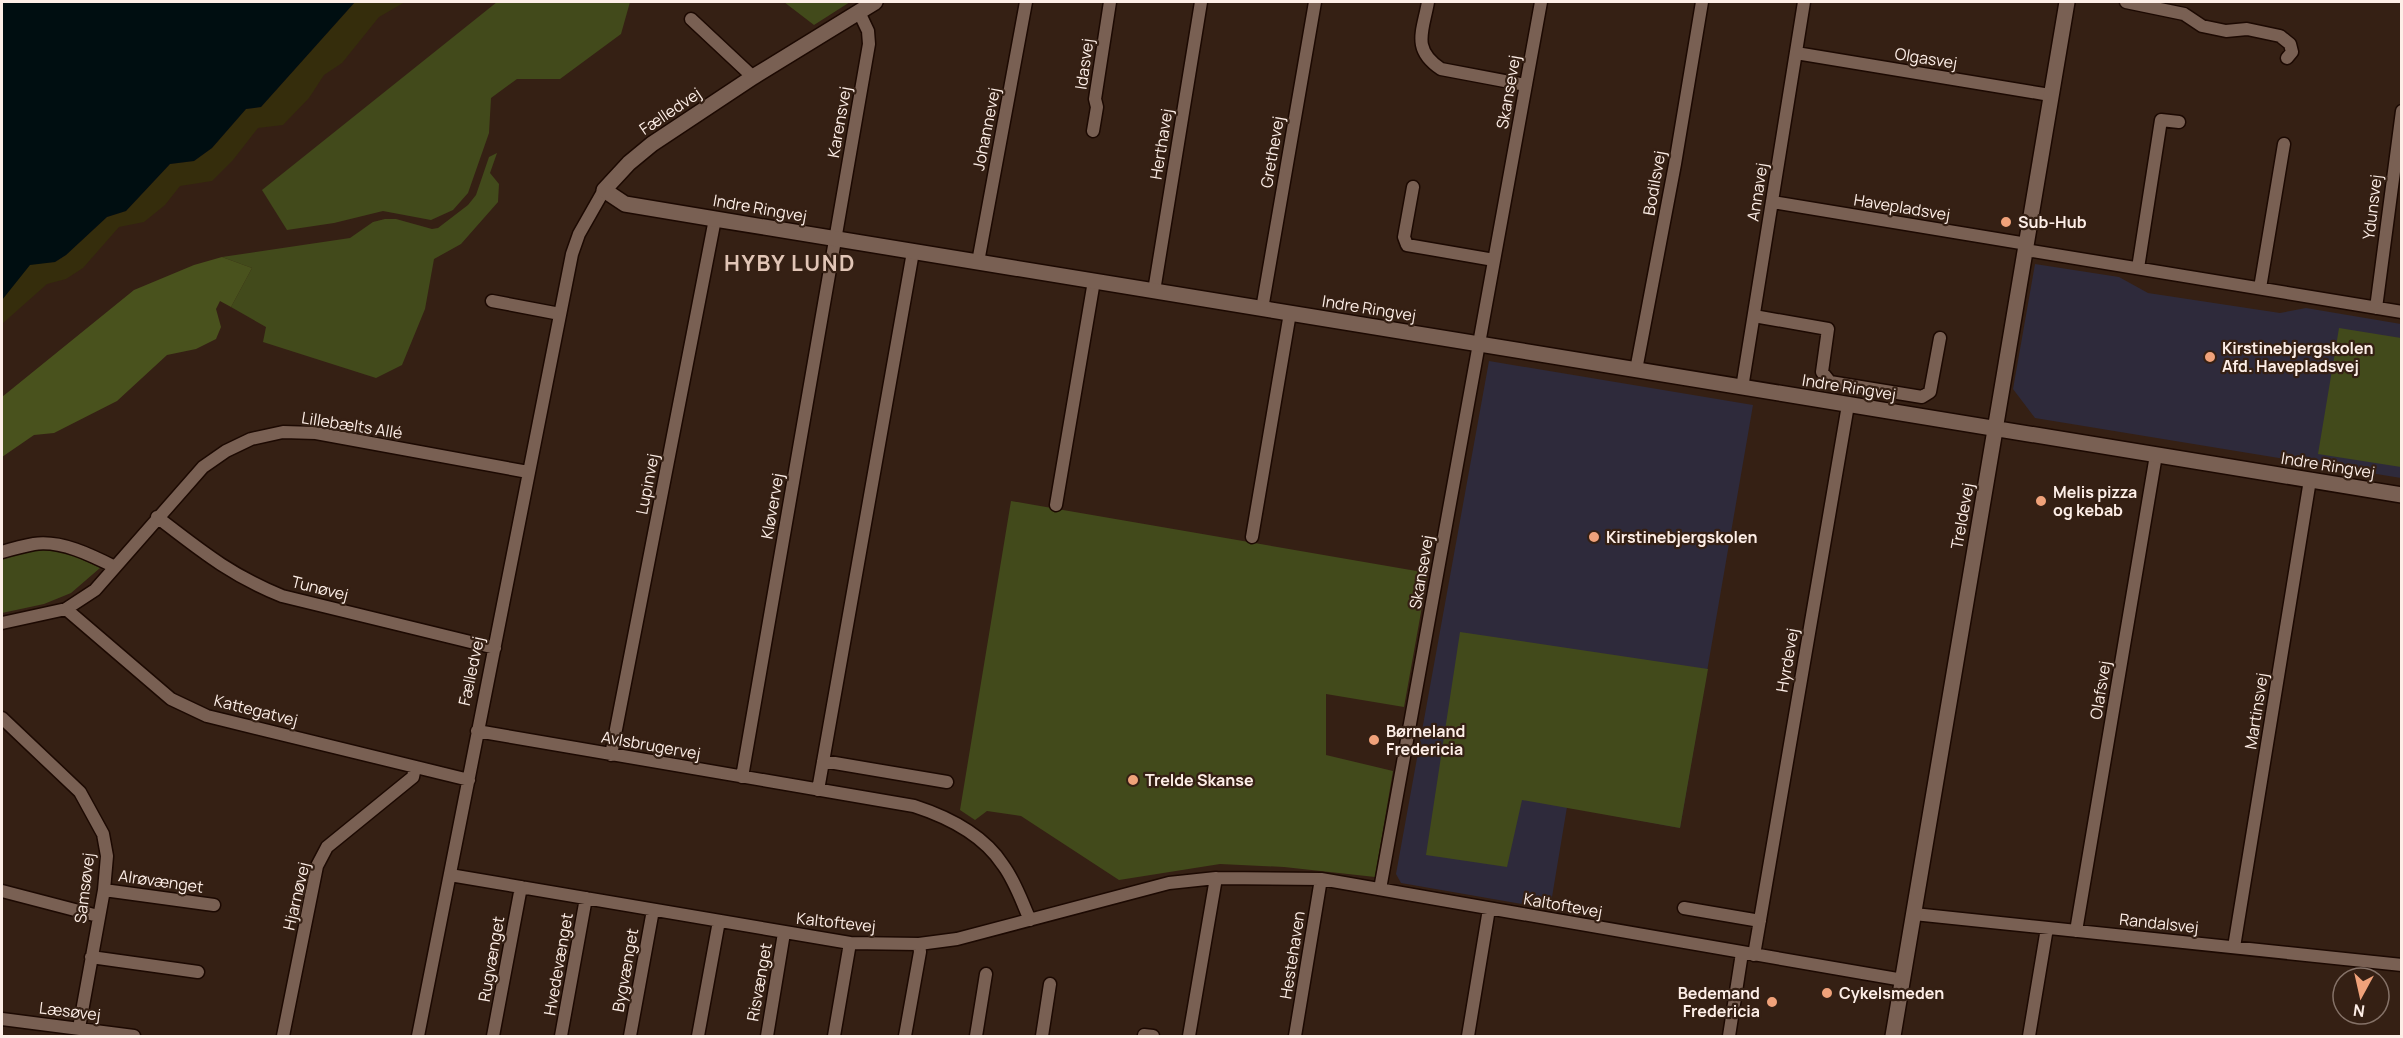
<svg xmlns="http://www.w3.org/2000/svg" width="2403" height="1038" viewBox="0 0 2403 1038" font-family="Manrope,sans-serif">
  <style>
    .education { fill: #2e2a3b }
    .green { fill: #424a1b }
    .forest { fill: #49521d }
    .sand { fill: #352d0c }
    .water { fill: #000e11 }
    .lines { fill: none; stroke-linecap: round; stroke-linejoin: round }
    .minor-casing { stroke: #1c0902; stroke-width: 15 }
    .tertiary-casing { stroke: #1c0902; stroke-width: 18 }
    .minor { stroke: #796053; stroke-width: 12 }
    .tertiary { stroke: #796053; stroke-width: 15 }
    .poi-dot { fill: #f0a27a; stroke: #352014; stroke-width: 2 }
    .labels { text-anchor: middle; stroke-width: 4.5; stroke-linejoin: round; paint-order: stroke }
    .street-label { font-size: 16px; fill: #fdeee7; stroke: #352014 }
    .poi-label { font-size: 16px; font-weight: bold; fill: #fdeee7; stroke: #352014; text-anchor: start }
    .district-label { font-size: 22px; font-weight: bold; letter-spacing: 1.5px; fill: #e1c5b6; stroke: #352014 }
  </style>
  <rect width="100%" height="100%" fill="#352014"/>
  <path class="education" d="M 2035,264 L 2119,277 L 2148,293 L 2280,313 L 2306,308 L 2401,324 L 2401,478 L 2035,418 L 2013,389 Z
    M 1489,361 L 1753,405 L 1680,828 L 1567,807 L 1550,909 L 1401,883 L 1396,874 Z"/>
  <path class="green" d="M 497,2 L 630,2 L 621,34 L 560,79 L 517,79 L 491,98 L 489,133 L 468,193 L 453,210 L 431,220 L 383,211 L 334,223 L 287,230 L 262,190 Z
    M 784,2 L 850,2 L 814,25 Z
    M 497,153 L 490,173 L 499,184 L 498,202 L 461,244 L 434,259 L 425,309 L 402,365 L 376,378 L 263,342 L 266,327 L 231,307 L 252,268 L 222,257 L 350,238 L 373,222 L 385,219 L 396,219 L 432,229 L 438,228 L 468,205 L 476,195 L 489,157 Z
    M 2339,328 L 2401,338 L 2401,467 L 2318,454 Z
    M 1011,501 L 1428,573 L 1404,707 L 1326,694 L 1326,755 L 1393,771 L 1375,877 L 1284,867 L 1220,864 L 1119,880 L 1021,816 L 987,811 L 975,820 L 960,810 Z
    M 39,548 L 66,552 L 100,568 L 71,593 L 44,604 L 2,613 L 2,557 Z
    M 1460,632 L 1708,669 L 1680,828 L 1522,800 L 1507,867 L 1426,855 Z"/>
  <path class="forest" d="M 222,257 L 252,268 L 231,307 L 220,301 L 216,309 L 221,327 L 216,339 L 196,349 L 167,355 L 117,401 L 54,433 L 34,435 L 2,457 L 2,397 L 134,290 L 194,265 Z"/>
  <path class="sand" d="M 355,2 L 405,2 L 379,17 L 342,63 L 324,75 L 309,98 L 283,125 L 258,128 L 233,160 L 212,181 L 180,186 L 165,205 L 144,222 L 119,227 L 83,268 L 66,279 L 47,284 L 2,324 L 2,300 L 30,264 L 55,262 L 66,255 L 107,217 L 126,211 L 170,164 L 194,161 L 212,148 L 246,109 L 261,107 Z"/>
  <path class="water" d="M 2,2 L 355,2 L 261,107 L 246,109 L 212,148 L 194,161 L 170,164 L 126,211 L 107,217 L 66,255 L 55,262 L 30,265 L 2,300 Z"/>
  <g class="lines">
    <defs>
      <path id="minor" d="M 1428,2 C 1423,31 1411,49 1441,69 L 1526,85
        M 2126,2 L 2184,14 L 2202,26 L 2226,31 L 2247,29 L 2280,36 L 2290,44 L 2292,52 L 2287,58
        M 691,19 L 753,77
        M 1796,53 L 2050,95
        M 1093,131 L 1097,107 L 1095,99 L 1110,2
        M 1413,187 L 1404,237 L 1407,245 L 1494,260
        M 1773,202 L 2027,244
        M 2026,250 L 2402,312
        M 978,262 L 1026,2
        M 2138,268 L 2161,120 L 2179,122
        M 2260,288 L 2284,144
        M 1154,291 L 1201,2
        M 492,301 L 560,314
        M 2376,308 L 2402,111
        M 1262,309 L 1315,2
        M 1754,316 L 1828,329 L 1822,372 L 1830,382 L 1922,397 L 1930,392 L 1940,338
        M 1636,370 L 1675,164 L 1702,2
        M 1742,388 L 1804,2
        M 1056,505 L 1094,281
        M 157,517 C 200,550 230,575 282,596 L 495,648
        M 1252,537 L 1290,313
        M 2,552 C 12,549 23,546 34,544 C 61,540 91,555 115,567
        M 66,609 L 171,699 L 207,716 L 469,780
        M 2,623 L 66,609 L 95,590 L 203,467 L 226,451 L 251,439 L 283,432 L 316,433 L 528,472
        M 2,718 L 80,792 L 103,834 L 107,856 L 104,890 L 79,1028
        M 477,731 L 914,806 C 948,817 983,834 1003,865 C 1015,881 1022,902 1030,920
        M 611,755 L 715,219
        M 823,761 L 947,782
        M 742,777 L 869,44 L 868,31 L 859,12
        M 818,790 L 913,252
        M 450,875 L 850,943 L 919,944 L 957,939 L 1169,883 L 1216,878 L 1321,879 L 1903,980
        M 1380,889 L 1541,2
        M 104,890 L 214,905
        M 2,891 L 98,916
        M 1684,908 L 1760,921
        M 1914,914 L 2402,965
        M 2076,931 L 2156,455
        M 2234,947 L 2310,480
        M 1754,955 L 1848,405
        M 91,957 L 198,972
        M 2,1019 L 134,1036
        M 1144,1035 L 1153,1036
        M 283,1036 L 317,866 L 327,847 L 413,777 L 415,767
        M 418,1036 L 572,254 L 579,234 L 604,190
        M 493,1036 L 521,887
        M 561,1036 L 586,898
        M 630,1036 L 653,910
        M 698,1036 L 719,921
        M 767,1036 L 784,933
        M 834,1036 L 850,943
        M 905,1036 L 920,952 L 919,944
        M 976,1036 L 986,974
        M 1042,1036 L 1050,984
        M 1189,1036 L 1216,878
        M 1295,1036 L 1321,879
        M 1468,1036 L 1489,909
        M 1729,1036 L 1742,953
        M 2029,1036 L 2047,928"/>
      <path id="tertiary" d="M 875,2 L 753,77 L 652,144 L 629,163 L 604,190 L 625,204 L 715,219 L 2402,495
        M 1893,1036 L 2067,2"/>
    </defs>
    <use href="#minor" class="minor-casing"/>
    <use href="#tertiary" class="tertiary-casing"/>
    <use href="#minor" class="minor"/>
    <use href="#tertiary" class="tertiary"/>
  </g>
  <g class="poi-dot">
    <circle cx="2006" cy="222" r="6"/>
    <circle cx="2210" cy="357" r="6"/>
    <circle cx="2041" cy="501" r="6"/>
    <circle cx="1594" cy="537" r="6"/>
    <circle cx="1374" cy="740" r="6"/>
    <circle cx="1133" cy="780" r="6"/>
    <circle cx="1827" cy="993" r="6"/>
    <circle cx="1772" cy="1002" r="6"/>
  </g>
  <g class="labels">
    <g class="street-label">
      <text transform="translate(1926 58) rotate(9)" y="6">Olgasvej</text>
      <text transform="translate(1084 64) rotate(-82)" y="6">Idasvej</text>
      <text transform="translate(1508 92) rotate(-80)" y="6">Skansevej</text>
      <text transform="translate(670 111) rotate(-34)" y="6">Fælledvej</text>
      <text transform="translate(839 122) rotate(-80)" y="6">Karensvej</text>
      <text transform="translate(986 129) rotate(-79)" y="6">Johannevej</text>
      <text transform="translate(1161 144) rotate(-81)" y="6">Herthavej</text>
      <text transform="translate(1272 152) rotate(-80)" y="6">Grethevej</text>
      <text transform="translate(1654 183) rotate(-80)" y="6">Bodilsvej</text>
      <text transform="translate(1757 192) rotate(-81)" y="6">Annavej</text>
      <text transform="translate(1902 207) rotate(9)" y="6">Havepladsvej</text>
      <text transform="translate(2372 207) rotate(-83)" y="6">Ydunsvej</text>
      <text transform="translate(760 208) rotate(10)" y="6">Indre Ringvej</text>
      <text transform="translate(1369 308) rotate(9)" y="6">Indre Ringvej</text>
      <text transform="translate(1849 387) rotate(9)" y="6">Indre Ringvej</text>
      <text transform="translate(352 425) rotate(9)" y="6">Lillebælts Allé</text>
      <text transform="translate(2328 465) rotate(9)" y="6">Indre Ringvej</text>
      <text transform="translate(647 484) rotate(-79)" y="6">Lupinvej</text>
      <text transform="translate(772 506) rotate(-80)" y="6">Kløvervej</text>
      <text transform="translate(1962 516) rotate(-80)" y="6">Treldevej</text>
      <text transform="translate(1421 572) rotate(-80)" y="6">Skansevej</text>
      <text transform="translate(320 588) rotate(14)" y="6">Tunøvej</text>
      <text transform="translate(1787 660) rotate(-80)" y="6">Hyrdevej</text>
      <text transform="translate(471 671) rotate(-78)" y="6">Fælledvej</text>
      <text transform="translate(2100 690) rotate(-81)" y="6">Olafsvej</text>
      <text transform="translate(256 710) rotate(14)" y="6">Kattegatvej</text>
      <text transform="translate(2256 711) rotate(-81)" y="6">Martinsvej</text>
      <text transform="translate(651 745) rotate(10)" y="6">Avlsbrugervej</text>
      <text transform="translate(161 881) rotate(8)" y="6">Alrøvænget</text>
      <text transform="translate(84 888) rotate(-83)" y="6">Samsøvej</text>
      <text transform="translate(296 896) rotate(-77)" y="6">Hjarnøvej</text>
      <text transform="translate(1563 905) rotate(10)" y="6">Kaltoftevej</text>
      <text transform="translate(836 922) rotate(6)" y="6">Kaltoftevej</text>
      <text transform="translate(2159 923) rotate(6)" y="6">Randalsvej</text>
      <text transform="translate(1292 955) rotate(-81)" y="6">Hestehaven</text>
      <text transform="translate(491 959) rotate(-80)" y="6">Rugvænget</text>
      <text transform="translate(558 964) rotate(-80)" y="6">Hvedevænget</text>
      <text transform="translate(625 970) rotate(-80)" y="6">Bygvænget</text>
      <text transform="translate(759 982) rotate(-80)" y="6">Risvænget</text>
      <text transform="translate(70 1011) rotate(7)" y="6">Læsøvej</text>
    </g>
    <g class="poi-label">
      <text x="2018" y="228">Sub-Hub</text>
      <text x="2222" y="354">Kirstinebjergskolen<tspan x="2222" dy="18">Afd. Havepladsvej</tspan></text>
      <text x="2053" y="498">Melis pizza<tspan x="2053" dy="18">og kebab</tspan></text>
      <text x="1606" y="543">Kirstinebjergskolen</text>
      <text x="1386" y="737">Børneland<tspan x="1386" dy="18">Fredericia</tspan></text>
      <text x="1145" y="786">Trelde Skanse</text>
      <text x="1760" y="999" text-anchor="end">Bedemand<tspan x="1760" dy="18">Fredericia</tspan></text>
      <text x="1839" y="999">Cykelsmeden</text>
    </g>
    <g class="district-label">
      <text x="790" y="271">HYBY LUND</text>
    </g>
  </g>
  <rect width="2403" height="1038" fill="none" stroke="#fdeee7" stroke-width="6"/>
  <g transform="translate(2361 996) rotate(188)"><circle r="28" fill="#352014" stroke="#857268" stroke-width="1.5"/>
  <path d="M0-4.5L10 22L0 15L-10 22Z" fill="#f0a27a"/>
  <text y="-9" font-size="16" font-weight="bold" text-anchor="middle" fill="#fdeee7">N</text>
  </g>
</svg>
